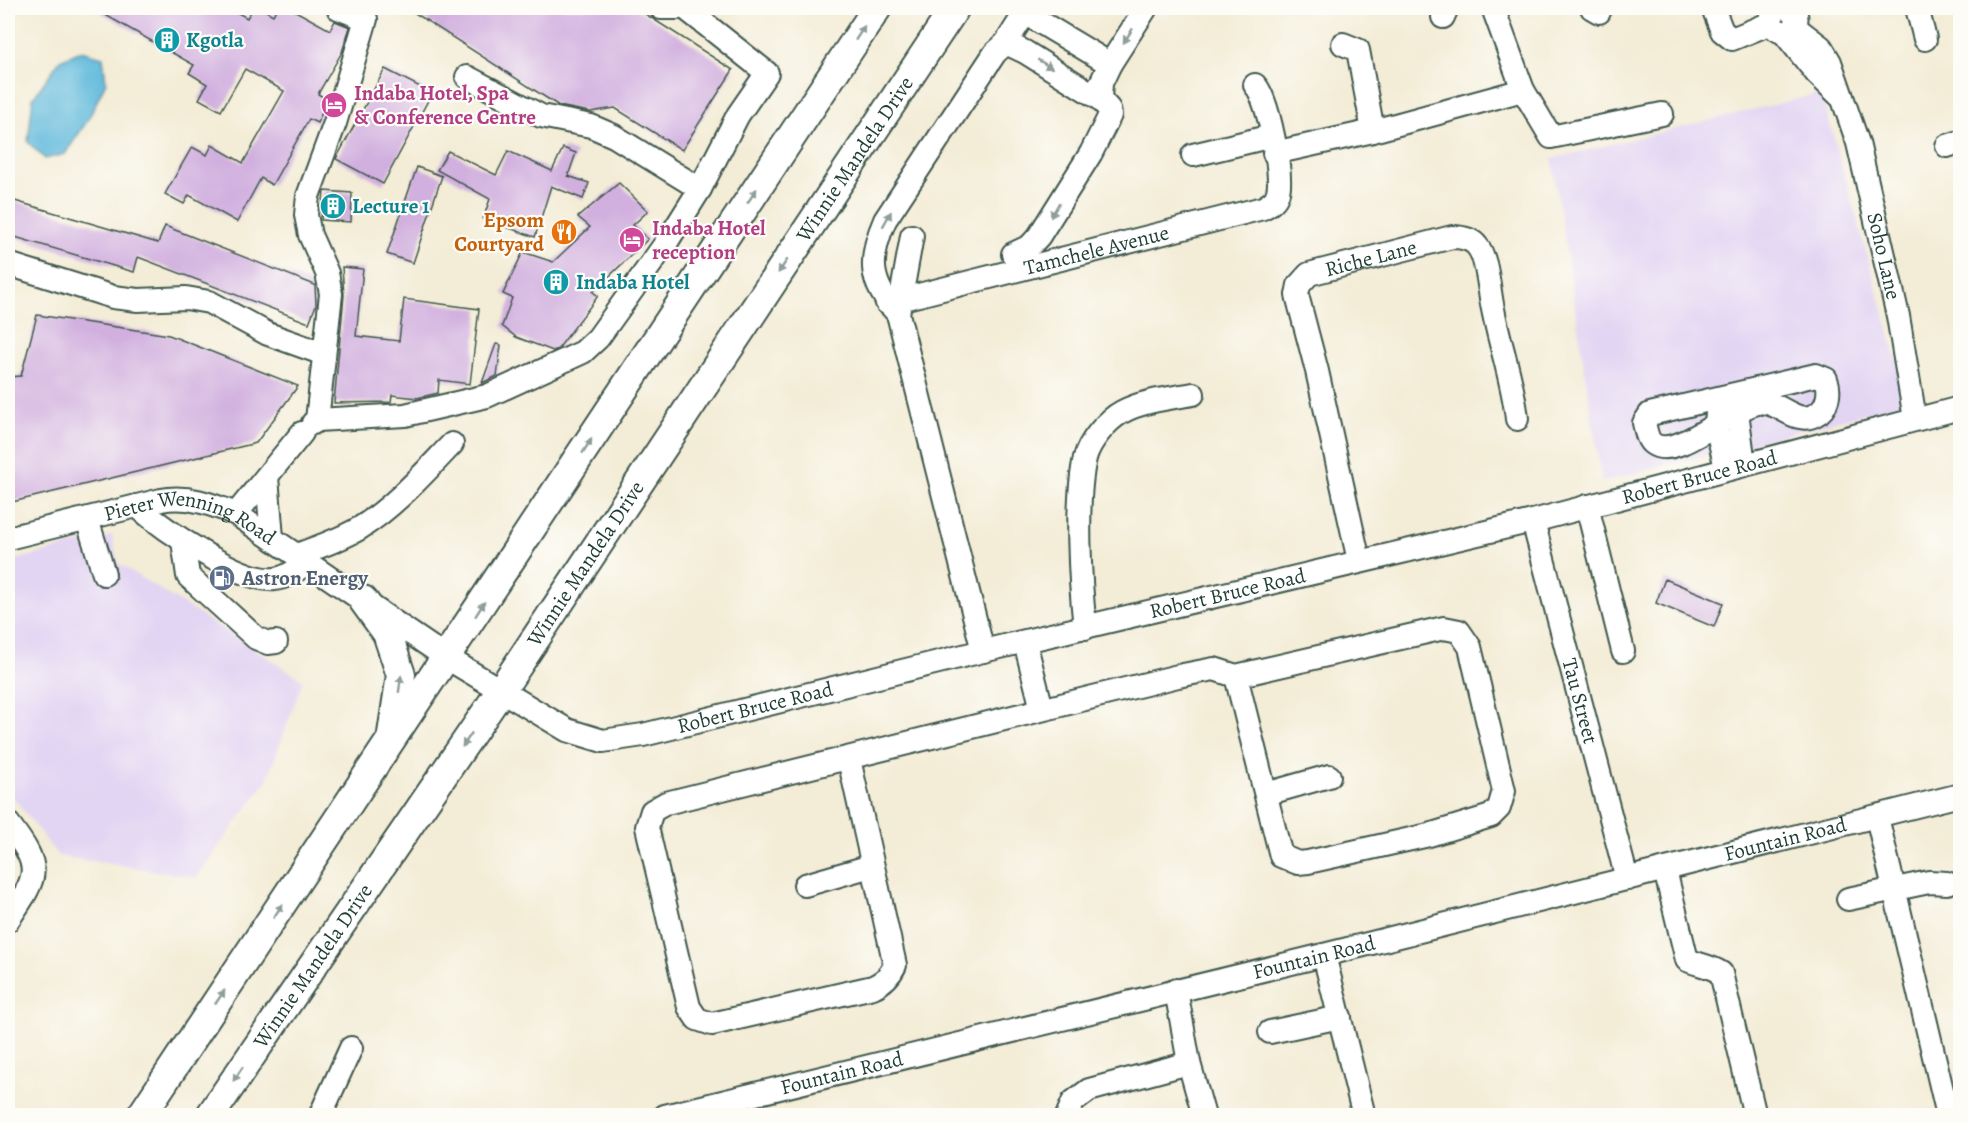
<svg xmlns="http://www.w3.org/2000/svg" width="1968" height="1123" viewBox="0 0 1968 1123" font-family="Alegreya,serif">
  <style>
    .built { fill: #e2d4f3 }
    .water { fill: #5db8db; stroke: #3e7a88; stroke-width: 1.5 }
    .building { fill: #d1b0df }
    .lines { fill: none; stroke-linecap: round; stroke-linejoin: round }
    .minor-casing { stroke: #3f574c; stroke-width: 26 }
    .major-casing { stroke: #3f574c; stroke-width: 32 }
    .minor { stroke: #fff; stroke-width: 22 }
    .major { stroke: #fff; stroke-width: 28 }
    .oneway { fill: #8f9e9a }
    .labels { text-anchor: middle; stroke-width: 4.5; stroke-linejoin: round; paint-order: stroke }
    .culture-label { font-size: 21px; font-weight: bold; fill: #0d838f; stroke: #fdfcf7; text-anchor: start }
    .hotel-label { font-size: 21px; font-weight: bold; fill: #b23c85; stroke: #fdfcf7; text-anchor: start }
    .street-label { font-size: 21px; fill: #1f3d34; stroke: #fdfcf7 }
    .food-label { font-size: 21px; font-weight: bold; fill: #c56008; stroke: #fdfcf7; text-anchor: end }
    .service-label { font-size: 21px; font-weight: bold; fill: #4e5e75; stroke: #fdfcf7; text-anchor: start }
  </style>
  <rect width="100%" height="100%" fill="#fdfcf7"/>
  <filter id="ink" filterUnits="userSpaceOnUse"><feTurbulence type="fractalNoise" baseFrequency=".0167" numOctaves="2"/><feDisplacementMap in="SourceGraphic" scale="12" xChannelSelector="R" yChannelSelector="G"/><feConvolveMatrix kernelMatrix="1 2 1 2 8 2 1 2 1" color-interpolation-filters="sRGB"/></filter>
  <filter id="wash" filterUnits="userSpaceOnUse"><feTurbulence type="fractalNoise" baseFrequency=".008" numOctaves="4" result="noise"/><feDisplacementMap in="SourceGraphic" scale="24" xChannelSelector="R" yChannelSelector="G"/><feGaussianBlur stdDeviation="1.35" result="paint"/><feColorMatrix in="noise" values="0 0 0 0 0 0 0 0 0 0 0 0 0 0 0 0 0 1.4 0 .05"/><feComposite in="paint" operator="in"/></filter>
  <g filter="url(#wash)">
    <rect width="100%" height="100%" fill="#f3ecd6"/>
    <path class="built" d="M 1821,93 L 1898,363 L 1901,404 L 1602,482 L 1552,159 Z
      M 112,535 L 118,563 L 303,680 L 266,782 L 196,877 L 58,856 L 8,790 L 8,562 Z"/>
    <path class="water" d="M 81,51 L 103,57 L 106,82 L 88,120 L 65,154 L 45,159 L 28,142 L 33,98 L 60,60 Z"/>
    <g id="blocks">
      <path class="building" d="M 93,8 L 229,8 L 247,18 L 253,8 L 261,8 L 273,15 L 277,8 L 290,8 L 330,30 L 335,21 L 350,27 L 342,52 L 318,94 L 328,100 L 317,123 L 309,119 L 272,185 L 261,178 L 237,222 L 189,195 L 184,204 L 165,194 L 192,147 L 207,155 L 212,145 L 243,163 L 284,91 L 245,69 L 221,111 L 199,99 L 207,84 L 189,73 L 194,65 Z
        M 407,8 L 636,8 L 733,70 L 682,150 L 615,108 L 590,112 L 559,106 Z
        M 385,69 L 432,93 L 383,184 L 336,159 Z
        M 563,148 L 576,153 L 568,176 L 589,183 L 583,199 L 551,186 L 535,237 L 483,219 L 490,199 L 437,170 L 448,151 L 496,175 L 508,151 L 552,171 Z
        M 417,167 L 442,176 L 413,263 L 387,254 Z
        M 619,183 L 648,211 L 633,225 L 648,239 L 593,292 L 598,296 L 558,349 L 553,351 L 516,337 L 502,326 L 512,298 L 503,294 L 523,252 L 553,262 L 590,227 L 578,217 Z
        M 324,191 L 352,193 L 351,222 L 321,220 Z
        M 8,199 L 158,243 L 165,226 L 315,285 L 316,305 L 309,323 L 138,257 L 134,272 L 8,235 Z
        M 342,267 L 363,269 L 356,336 L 399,341 L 404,299 L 479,309 L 470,384 L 439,380 L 438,393 L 417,398 L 392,395 L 391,402 L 334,403 L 344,295 Z
        M 37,315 L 169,335 L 298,386 L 256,443 L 8,503 L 8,377 L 21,376 Z
        M 496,344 L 501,345 L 497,376 L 482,383 Z
        M 1665,579 L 1723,603 L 1714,627 L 1656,603 Z"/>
    </g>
  </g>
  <g filter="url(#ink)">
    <use href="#blocks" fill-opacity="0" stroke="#3f574c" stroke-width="1.5"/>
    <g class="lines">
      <defs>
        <g id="minor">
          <path d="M 661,8 L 678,8"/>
          <path d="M 1493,8 L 1523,90 L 1551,137 L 1662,114"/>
          <path d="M 1592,8 L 1599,12"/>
          <path d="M 1713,8 L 1722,31 L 1732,39 L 1771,23"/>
          <path d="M 1779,8 L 1772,14 L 1771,23 C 1780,39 1800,33 1796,14 L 1789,8"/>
          <path d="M 1917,8 L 1925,39"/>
          <path d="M 1443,17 L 1447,8"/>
          <path id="s1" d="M 1795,27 L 1821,47 L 1830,62 L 1858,143 L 1898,316 L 1915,419"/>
          <path d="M 1784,33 L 1816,73 L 1840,96"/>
          <path d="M 1006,43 L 1025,13 L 1110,64 L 1101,83 L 1100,99"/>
          <path d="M 1343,44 L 1358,50 L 1373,131"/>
          <path d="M 1110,64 L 1146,8"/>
          <path d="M 467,77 L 541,116 L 591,126 L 614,136 L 700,189"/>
          <path d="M 1947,146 L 1960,142"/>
          <path d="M 1274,153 L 1373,131 L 1523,90"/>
          <path d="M 1193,155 L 1272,136"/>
          <path d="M 912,236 L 898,314 L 983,651"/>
          <path d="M 8,264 L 113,297 L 138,300 L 186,298 L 209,302 L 268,334 L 324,354"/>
          <path id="s2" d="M 887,303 L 1263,208 C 1270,204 1276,201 1278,192 C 1283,174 1268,98 1255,85"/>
          <path d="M 898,314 C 869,283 868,259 885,220 L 995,53 L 1006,43 L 1025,52 L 1100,99 L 1109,109 L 1110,115 L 1091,153 L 1039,236 L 1030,246 L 1013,254"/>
          <path d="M 1816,375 L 1826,379 C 1831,391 1828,409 1815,415 C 1794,426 1779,399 1758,403 C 1733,406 1677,461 1653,444 C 1647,440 1646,430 1644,423 L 1650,414 Z"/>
          <path d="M 1737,412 L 1744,464"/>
          <path d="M 1717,413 L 1716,425 L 1726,468"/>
          <path d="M 317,420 L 405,415 L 487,396 L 583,352 L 598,338 L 668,240 L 700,189 L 738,115 L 767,73 L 685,8"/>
          <path d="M 313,423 L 317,420 L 331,294 L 327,273 L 310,235 L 306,215 L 308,196 L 335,123 L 366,19 L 338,8"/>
          <path d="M 267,477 L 272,538"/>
          <path d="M 137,506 C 163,529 241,583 275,579 C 287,578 298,569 308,562"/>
          <path d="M 1587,506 L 1623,651"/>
          <path d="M 236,514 L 302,433"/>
          <path d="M 87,519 L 104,574"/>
          <path id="s3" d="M 1533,521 L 1627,879"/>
          <path id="s4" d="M 8,538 L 161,500 C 188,495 211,504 236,514 L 447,658 L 567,730 L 603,741 L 643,735 L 983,651 L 1533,521 L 1960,408"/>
          <path d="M 183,541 L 188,576 L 256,638 L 268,643 L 276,642"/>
          <path d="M 297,555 C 318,547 340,540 360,528 C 394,507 424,473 452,444"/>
          <path id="s5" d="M 1359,561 L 1317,371 L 1297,295 L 1299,285 L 1309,274 L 1452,237 C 1461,237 1471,238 1477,246 C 1488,258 1489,293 1493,309 C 1500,346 1513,381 1517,419"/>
          <path d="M 1085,628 C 1080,582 1075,502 1085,458 C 1089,442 1107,420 1122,412 C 1142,401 1171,398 1193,394"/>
          <path d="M 1025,642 L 1042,709"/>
          <path d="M 849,759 L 895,965 C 890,976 884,982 873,987 L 712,1024 L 697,1019 L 689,1007 L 647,827 L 652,811 L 666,803 L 1178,676 L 1214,669 L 1236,676 L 1444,628 L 1459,631 L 1470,647 L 1504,791 L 1499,808 L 1491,816 L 1429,835 L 1308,862 L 1298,863 L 1281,856 L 1236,676"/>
          <path d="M 1266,794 L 1329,776"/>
          <path d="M 1877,817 L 1947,1111 L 1951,1116"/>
          <path d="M 8,823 C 43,869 39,874 8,920"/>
          <path d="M 1665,870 L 1687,960 C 1699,965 1711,966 1721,973 L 1755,1116"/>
          <path d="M 805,885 L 871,866"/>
          <path d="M 1848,899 L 1929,882 L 1947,883"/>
          <path d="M 1324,955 L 1364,1116"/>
          <path d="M 1176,990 L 1189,1063 L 1204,1116"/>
          <path d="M 1270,1032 L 1340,1017"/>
          <path d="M 320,1116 L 351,1048"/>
          <path id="s6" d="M 665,1116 L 1324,955 L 1960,795"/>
          <path d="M 1067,1116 L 1073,1102 L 1089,1090 L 1189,1063"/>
        </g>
        <g id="major">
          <path d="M 363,600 L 387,633 L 401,675 L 392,734"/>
          <path d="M 141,1116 L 877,8"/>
          <path id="s7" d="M 210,1116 L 500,692 L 955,8"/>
        </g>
      </defs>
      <use href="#minor" class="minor-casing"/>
      <use href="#major" class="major-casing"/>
      <use href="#minor" class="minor"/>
      <use href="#major" class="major"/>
    </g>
    <defs><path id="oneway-solid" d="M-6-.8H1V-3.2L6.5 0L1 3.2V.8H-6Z" transform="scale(1.5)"/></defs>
    <g class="oneway">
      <use href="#oneway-solid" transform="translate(860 33) rotate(-57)"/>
      <use href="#oneway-solid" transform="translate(1128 36) rotate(123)"/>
      <use href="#oneway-solid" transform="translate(1045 64) rotate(31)"/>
      <use href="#oneway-solid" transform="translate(752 196) rotate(-57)"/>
      <use href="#oneway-solid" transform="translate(1055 210) rotate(120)"/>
      <use href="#oneway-solid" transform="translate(887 219) rotate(-61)"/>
      <use href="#oneway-solid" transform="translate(783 266) rotate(124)"/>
      <use href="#oneway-solid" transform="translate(587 446) rotate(-57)"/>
      <use href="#oneway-solid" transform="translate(480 609) rotate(-57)"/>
      <use href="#oneway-solid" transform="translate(400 684) rotate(-82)"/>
      <use href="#oneway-solid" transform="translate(467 740) rotate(124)"/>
      <use href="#oneway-solid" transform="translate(278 911) rotate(-56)"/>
      <use href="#oneway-solid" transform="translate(220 997) rotate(-56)"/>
      <use href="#oneway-solid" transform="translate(238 1074) rotate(124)"/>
    </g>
  </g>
  <defs>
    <symbol id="building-disc" viewBox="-11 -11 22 22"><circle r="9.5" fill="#0f9aa8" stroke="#fdfcf7"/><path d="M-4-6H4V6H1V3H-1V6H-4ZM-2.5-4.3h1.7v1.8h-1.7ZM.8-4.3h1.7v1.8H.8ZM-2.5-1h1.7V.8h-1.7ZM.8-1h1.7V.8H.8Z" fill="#fff"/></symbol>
    <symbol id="hotel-disc" viewBox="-11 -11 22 22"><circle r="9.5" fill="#d1479c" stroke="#fdfcf7"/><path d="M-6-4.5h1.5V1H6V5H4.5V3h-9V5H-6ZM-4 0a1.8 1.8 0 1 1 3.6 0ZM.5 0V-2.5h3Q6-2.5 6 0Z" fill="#fff"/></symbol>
    <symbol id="restaurant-disc" viewBox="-11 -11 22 22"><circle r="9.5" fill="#e8710a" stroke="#fdfcf7"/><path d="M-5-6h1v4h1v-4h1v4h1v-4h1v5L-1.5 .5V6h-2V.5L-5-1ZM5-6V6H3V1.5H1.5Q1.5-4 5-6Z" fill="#fff"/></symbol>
    <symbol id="fuel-disc" viewBox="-11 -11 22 22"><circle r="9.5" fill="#5c6f8a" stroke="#fdfcf7"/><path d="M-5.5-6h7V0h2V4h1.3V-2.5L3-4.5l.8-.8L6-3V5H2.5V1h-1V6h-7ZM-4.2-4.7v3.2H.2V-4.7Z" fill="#fff"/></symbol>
  </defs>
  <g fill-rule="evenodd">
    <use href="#building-disc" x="152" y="25" width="30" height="30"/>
    <use href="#hotel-disc" x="319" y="90" width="30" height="30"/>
    <use href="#building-disc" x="318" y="191" width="30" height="30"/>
    <use href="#restaurant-disc" x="549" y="217" width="30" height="30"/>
    <use href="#hotel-disc" x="617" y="225" width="30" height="30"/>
    <use href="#building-disc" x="541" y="267" width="30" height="30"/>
    <use href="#fuel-disc" x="207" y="563" width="30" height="30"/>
  </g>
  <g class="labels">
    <g class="culture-label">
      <text x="186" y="47">Kgotla</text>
      <text x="352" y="213">Lecture 1</text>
      <text x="576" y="289">Indaba Hotel</text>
    </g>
    <g class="hotel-label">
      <text x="354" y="100">Indaba Hotel, Spa<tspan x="354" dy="24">&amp; Conference Centre</tspan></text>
      <text x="652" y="235">Indaba Hotel<tspan x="652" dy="24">reception</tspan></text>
    </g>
    <g class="street-label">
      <text dy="7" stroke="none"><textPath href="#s7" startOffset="1154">Winnie Mandela Drive</textPath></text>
      <text dy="7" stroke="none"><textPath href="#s2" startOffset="216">Tamchele Avenue</textPath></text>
      <text dy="7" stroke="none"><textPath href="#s1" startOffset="252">Soho Lane</textPath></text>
      <text dy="7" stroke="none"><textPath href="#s5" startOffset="362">Riche Lane</textPath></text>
      <text dy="7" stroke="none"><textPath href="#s4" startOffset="1796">Robert Bruce Road</textPath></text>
      <text dy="7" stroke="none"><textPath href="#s4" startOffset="190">Pieter Wenning Road</textPath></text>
      <text dy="7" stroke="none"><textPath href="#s7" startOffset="668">Winnie Mandela Drive</textPath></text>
      <text dy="7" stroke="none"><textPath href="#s4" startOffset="1310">Robert Bruce Road</textPath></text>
      <text dy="7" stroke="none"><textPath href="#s3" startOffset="186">Tau Street</textPath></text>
      <text dy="7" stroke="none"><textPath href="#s4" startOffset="824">Robert Bruce Road</textPath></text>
      <text dy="7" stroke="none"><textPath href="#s6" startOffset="1154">Fountain Road</textPath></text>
      <text dy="7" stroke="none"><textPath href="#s6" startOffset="668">Fountain Road</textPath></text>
      <text dy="7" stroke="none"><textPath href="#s7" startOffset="182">Winnie Mandela Drive</textPath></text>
      <text dy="7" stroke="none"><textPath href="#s6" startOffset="182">Fountain Road</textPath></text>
    </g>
    <g class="food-label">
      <text x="544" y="227">Epsom<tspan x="544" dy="24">Courtyard</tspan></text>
    </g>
    <g class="service-label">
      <text x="242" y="585">Astron Energy</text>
    </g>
  </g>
  <rect width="1968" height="1123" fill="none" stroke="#fdfcf7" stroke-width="30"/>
</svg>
